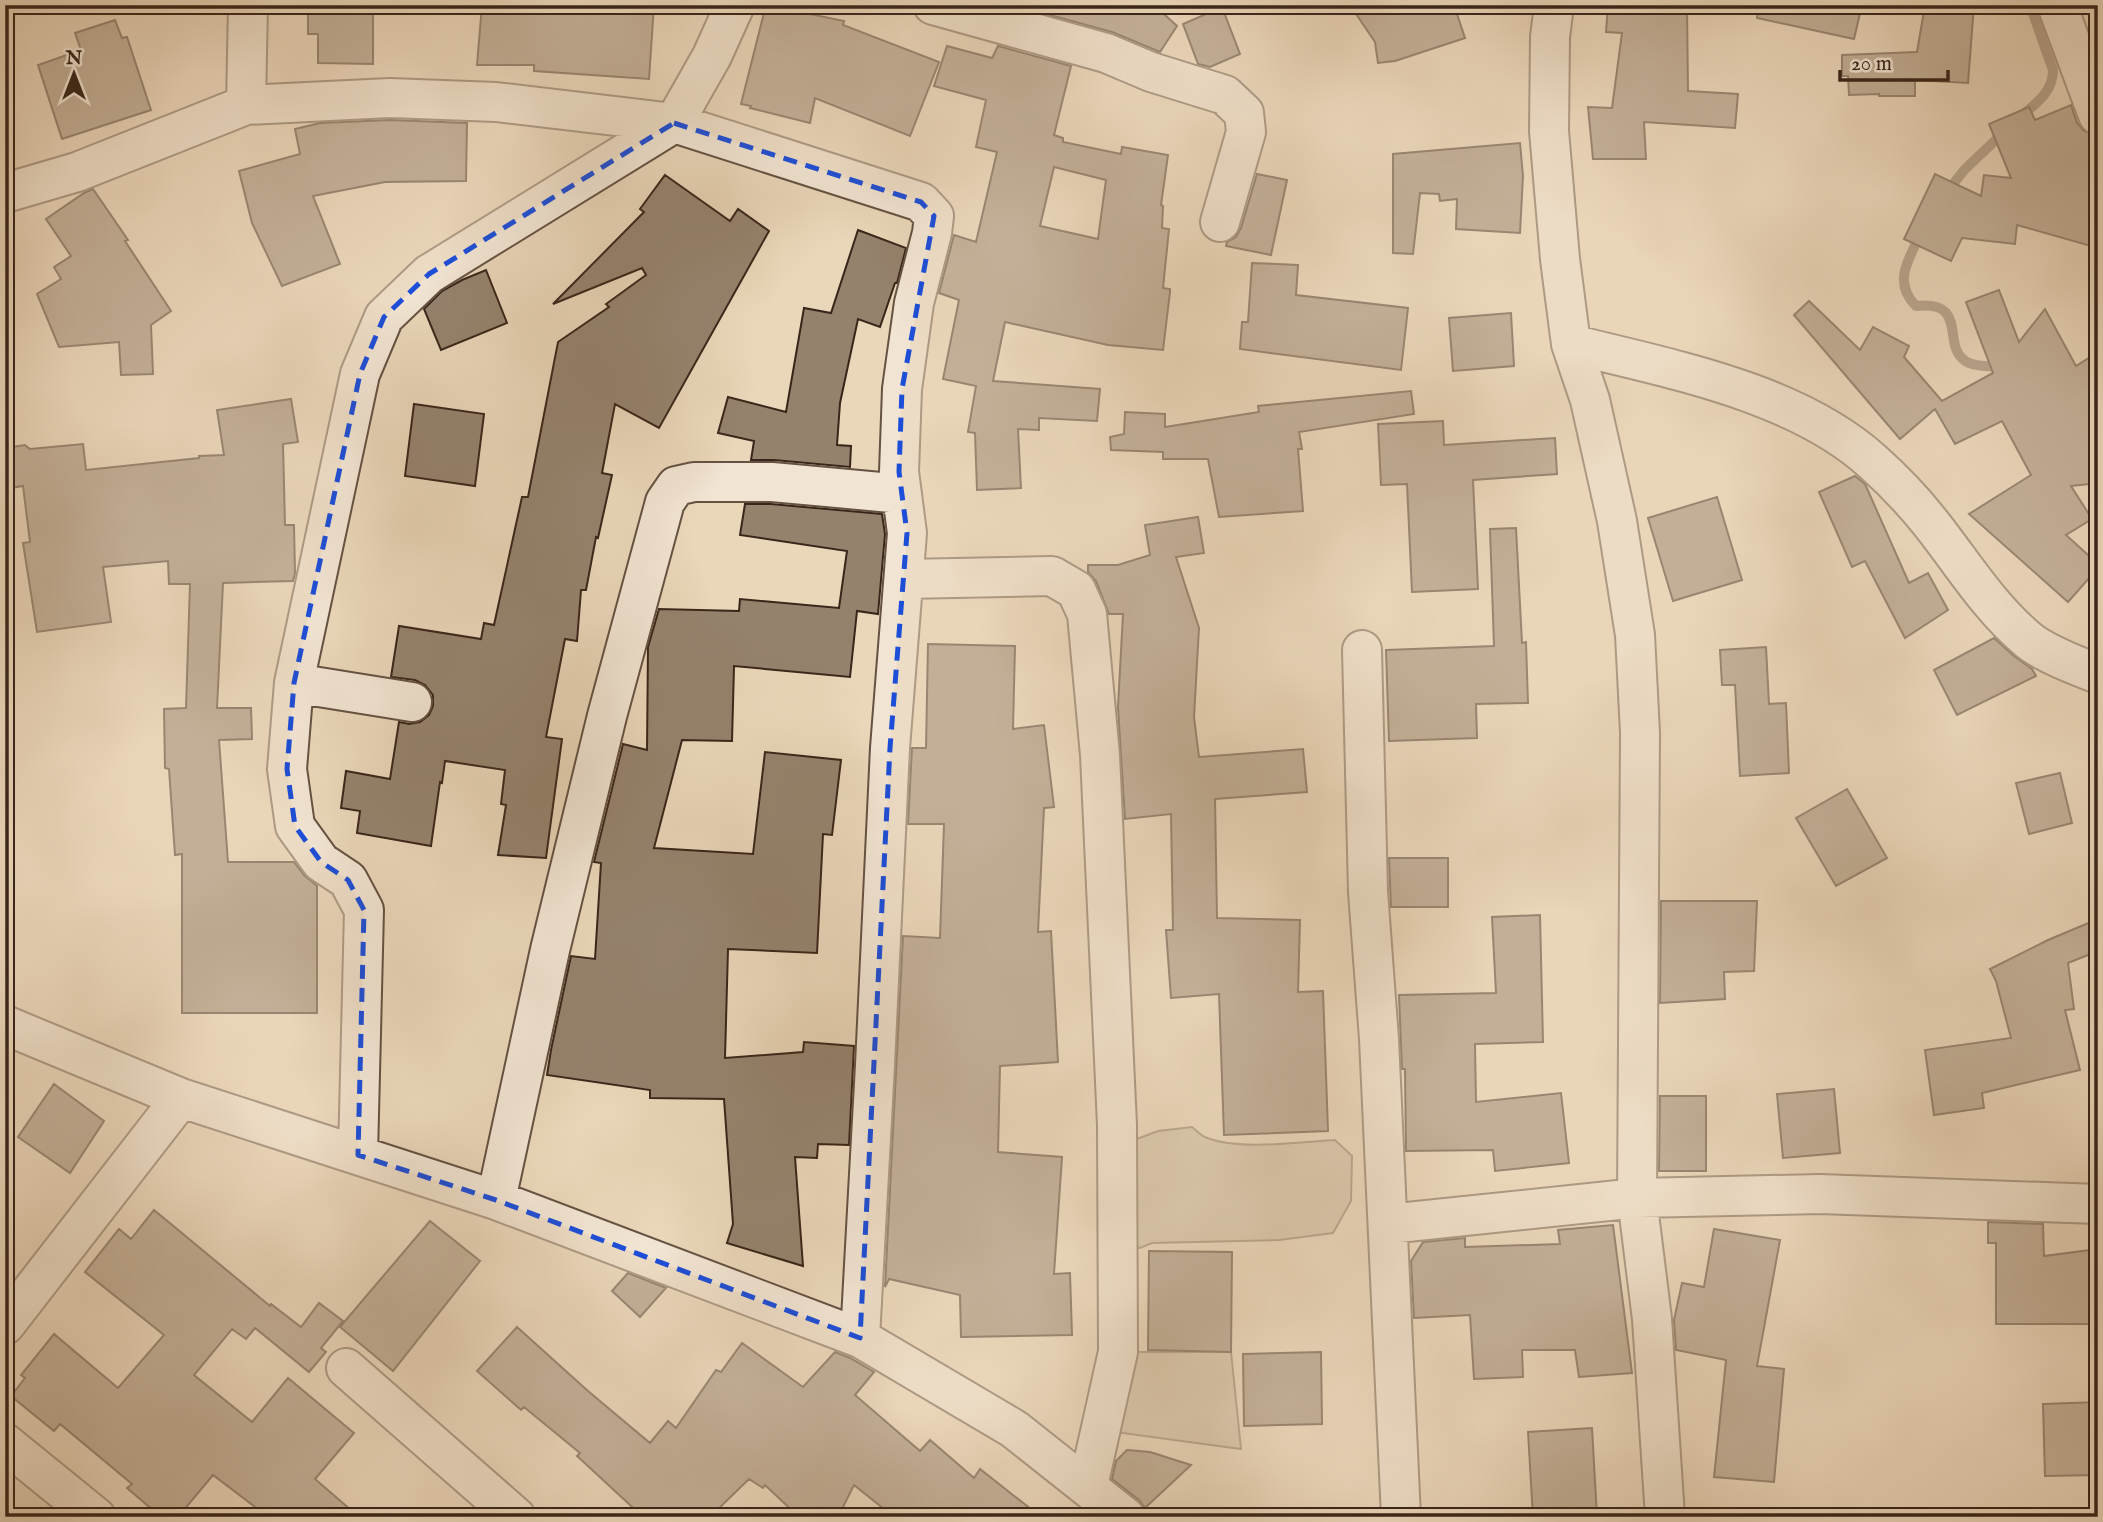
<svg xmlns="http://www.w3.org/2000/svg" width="2103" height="1522" viewBox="0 0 2103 1522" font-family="'IM FELL English',serif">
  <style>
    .green { fill: #ccb89e; stroke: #826f5c; stroke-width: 2 }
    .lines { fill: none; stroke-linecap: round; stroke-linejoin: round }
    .stream { stroke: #7f6c59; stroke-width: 10 }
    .building { fill: #95826d; stroke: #39261a; stroke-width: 2; fill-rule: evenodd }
    .street-casing { stroke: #655242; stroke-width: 42 }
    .street { stroke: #f1e4d2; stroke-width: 38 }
    .marked { fill: none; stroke: #1d4ed8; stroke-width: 5; stroke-dasharray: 14 9; stroke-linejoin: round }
  </style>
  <rect width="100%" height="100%" fill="#ead6b9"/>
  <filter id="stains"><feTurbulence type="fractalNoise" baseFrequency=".00286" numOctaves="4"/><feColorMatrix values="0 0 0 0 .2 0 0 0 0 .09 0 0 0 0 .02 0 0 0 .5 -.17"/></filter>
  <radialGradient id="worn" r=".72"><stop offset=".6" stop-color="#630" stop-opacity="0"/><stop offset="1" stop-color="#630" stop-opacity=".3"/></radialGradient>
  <path class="green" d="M 1192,1127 C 1196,1130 1200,1135 1205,1137 C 1236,1151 1301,1142 1335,1140 L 1352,1156 L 1351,1201 L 1333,1233 L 1279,1240 L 1152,1243 L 1140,1248 L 1104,1233 L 1126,1143 L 1158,1131 Z
    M 1118,1352 L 1231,1352 L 1241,1449 L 1100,1430 Z"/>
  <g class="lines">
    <path class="stream" d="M 2019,118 C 2035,104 2053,93 2053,70 L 2030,5
      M 1946,193 L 1965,169 L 2005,131
      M 1921,233 C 1909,259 1892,282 1916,306 C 1972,300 1938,349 1969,363 C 1978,367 1993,366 2002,367"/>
  </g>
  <path class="building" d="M 308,5 L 373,5 L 373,64 L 318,63 L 318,34 L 308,34 Z
    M 482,5 L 654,5 L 649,79 L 534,71 L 534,65 L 477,65 Z
    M 766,5 L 844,21 L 843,25 L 939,62 L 910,136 L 815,98 L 810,123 L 750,108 L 751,106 L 741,104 Z
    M 1023,5 L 1154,5 L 1177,26 L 1160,52 L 1112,32 L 1035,11 Z
    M 1350,5 L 1454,5 L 1465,38 L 1395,61 L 1378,63 L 1375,42 Z
    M 1608,5 L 1687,5 L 1688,91 L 1738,94 L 1735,128 L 1644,122 L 1646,159 L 1593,159 L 1588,107 L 1612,108 L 1622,33 L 1606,32 Z
    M 1759,5 L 1862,5 L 1854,39 L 1757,18 Z
    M 1925,5 L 1974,5 L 1968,83 L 1915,80 L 1915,96 L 1879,96 L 1879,94 L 1849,95 L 1848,76 L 1842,76 L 1842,55 L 1917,52 Z
    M 1222,7 L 1240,54 L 1210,67 L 1198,64 L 1183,24 Z
    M 115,20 L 122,38 L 127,37 L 151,110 L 62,139 L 38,65 L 81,50 L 75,33 Z
    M 947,46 L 992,58 L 998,46 L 1071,66 L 1054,135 L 1063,138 L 1063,142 L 1121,154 L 1122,147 L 1168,155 L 1161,205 L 1163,206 L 1162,228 L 1169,229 L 1163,288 L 1170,289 L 1170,292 L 1163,350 L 1108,345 L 1005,322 L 993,381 L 1100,389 L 1097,421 L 1039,418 L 1039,430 L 1018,429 L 1021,488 L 977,490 L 975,433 L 968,432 L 976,386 L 943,379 L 959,300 L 939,293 L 954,235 L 976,242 L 997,152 L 976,147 L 986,100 L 934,86 ZM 1054,167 L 1106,180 L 1098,239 L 1040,226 Z
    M 2071,105 L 2077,123 L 2084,131 L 2098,136 L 2098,248 L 2017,225 L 2015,244 L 1962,238 L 1951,261 L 1904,239 L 1935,174 L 1981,196 L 1984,175 L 2011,178 L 1989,124 L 2029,107 L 2035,120 Z
    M 390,120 L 467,123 L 466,181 L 385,182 L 313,196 L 340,264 L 282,286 L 252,223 L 239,171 L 300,154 L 295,129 L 320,123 Z
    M 1520,143 L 1523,176 L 1520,233 L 1456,229 L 1457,199 L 1440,201 L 1439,194 L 1420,193 L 1413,254 L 1393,253 L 1393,154 Z
    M 1257,174 L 1287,180 L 1271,255 L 1226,246 L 1227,242 L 1236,237 L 1241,228 Z
    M 665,175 L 730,221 L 738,209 L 769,231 L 659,428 L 615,404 L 602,473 L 612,475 L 598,538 L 596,537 L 586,590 L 581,590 L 577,641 L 565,639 L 546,737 L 562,739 L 546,858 L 498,855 L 506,805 L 501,804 L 505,770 L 445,761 L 442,783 L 440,782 L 431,846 L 357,833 L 360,811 L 341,808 L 346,771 L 390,779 L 399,722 L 409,724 L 420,722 L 429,715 L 433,706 L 433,695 L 425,685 L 415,680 L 391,677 L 399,626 L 481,639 L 484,623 L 494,625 L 522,497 L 528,497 L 558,342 L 609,307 L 606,304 L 646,275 L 642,268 L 553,304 L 644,212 L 640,209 Z
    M 93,189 L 128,240 L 125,241 L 171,311 L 151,325 L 153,374 L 121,375 L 119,342 L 59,347 L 37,294 L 61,279 L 54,267 L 71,256 L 46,219 L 84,193 Z
    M 858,230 L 906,248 L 897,283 L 895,283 L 880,327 L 858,319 L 840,403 L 837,445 L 851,446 L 850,467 L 774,460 L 751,460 L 754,441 L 718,433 L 728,397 L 786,412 L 804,308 L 831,313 Z
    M 1252,263 L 1298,265 L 1296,295 L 1408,308 L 1401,370 L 1240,349 L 1242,322 L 1248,322 Z
    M 486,270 L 507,323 L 441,350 L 424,309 L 442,291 L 462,280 Z
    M 1999,290 L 2019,342 L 2045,309 L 2076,366 L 2098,352 L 2098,483 L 2071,486 L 2092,519 L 2066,535 L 2098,564 L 2098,568 L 2068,602 L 1969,514 L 2031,475 L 2002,421 L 1955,444 L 1935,409 L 1900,439 L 1794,315 L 1809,301 L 1860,350 L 1873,327 L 1909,346 L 1904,357 L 1942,401 L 1993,373 L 1966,302 Z
    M 1511,313 L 1514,366 L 1453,371 L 1449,318 Z
    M 1411,391 L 1414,414 L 1299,432 L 1302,449 L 1298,449 L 1303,511 L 1219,517 L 1208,459 L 1163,459 L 1163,452 L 1111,450 L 1110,437 L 1124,434 L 1125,412 L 1165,414 L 1165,427 L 1259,412 L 1258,406 Z
    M 291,399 L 298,442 L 283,444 L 285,525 L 294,525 L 295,573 L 293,581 L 223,583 L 217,708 L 251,708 L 252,739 L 219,740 L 228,862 L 294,862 L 304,875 L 317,886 L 317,1013 L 182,1013 L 182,854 L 175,855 L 169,769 L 165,768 L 164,709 L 186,708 L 190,584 L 169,584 L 168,561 L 103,567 L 111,622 L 37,632 L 23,543 L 30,542 L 23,486 L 5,489 L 5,448 L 25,445 L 30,449 L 83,444 L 86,470 L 199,458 L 199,456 L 224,455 L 217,410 Z
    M 414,404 L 484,414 L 475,486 L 405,476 Z
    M 1443,421 L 1444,445 L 1555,438 L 1557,474 L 1473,480 L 1478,589 L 1412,592 L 1407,484 L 1381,485 L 1378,424 Z
    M 1855,476 L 1865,484 L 1909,583 L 1928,573 L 1948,610 L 1905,638 L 1865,561 L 1852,567 L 1819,492 Z
    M 1717,497 L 1742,580 L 1673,601 L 1648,518 Z
    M 745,504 L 771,504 L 882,514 L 885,534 L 878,614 L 857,611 L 850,677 L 734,666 L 732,741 L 682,740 L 654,848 L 753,854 L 765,752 L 841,760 L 832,835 L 823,834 L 817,953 L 728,949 L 725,1058 L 803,1052 L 804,1042 L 854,1046 L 849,1145 L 818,1144 L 817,1158 L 795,1157 L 803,1266 L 727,1243 L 733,1224 L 724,1099 L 650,1098 L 650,1090 L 547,1075 L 551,1050 L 571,956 L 595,959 L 601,863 L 594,862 L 623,744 L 647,750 L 648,647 L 659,609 L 739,611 L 740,599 L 839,608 L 847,551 L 740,535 Z
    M 1198,517 L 1204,553 L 1176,557 L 1199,628 L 1194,717 L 1199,757 L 1303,749 L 1307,792 L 1215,799 L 1217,918 L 1300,920 L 1298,992 L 1323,991 L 1328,1131 L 1224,1135 L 1219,994 L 1171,998 L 1166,930 L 1173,930 L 1171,814 L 1125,819 L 1118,707 L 1123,614 L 1109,614 L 1096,581 L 1088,572 L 1088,565 L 1118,565 L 1150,555 L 1145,525 Z
    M 1516,528 L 1522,643 L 1526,642 L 1528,703 L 1476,704 L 1477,738 L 1389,741 L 1386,650 L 1494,646 L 1490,529 Z
    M 1994,638 L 2014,656 L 2032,669 L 2036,676 L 1957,715 L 1934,670 Z
    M 928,644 L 1015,646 L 1013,729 L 1044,725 L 1054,807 L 1044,808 L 1038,932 L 1051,931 L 1058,1062 L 1000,1066 L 998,1152 L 1062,1157 L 1054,1274 L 1070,1273 L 1072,1335 L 961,1337 L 960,1295 L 889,1279 L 885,1287 L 903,936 L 940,938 L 944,824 L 908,824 L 912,748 L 926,748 Z
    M 1766,647 L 1769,704 L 1786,703 L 1789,773 L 1740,776 L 1735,685 L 1722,685 L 1720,650 Z
    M 2060,773 L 2072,823 L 2029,834 L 2016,783 Z
    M 1847,789 L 1887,858 L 1836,886 L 1796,818 Z
    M 1389,858 L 1448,858 L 1448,907 L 1391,907 Z
    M 1661,901 L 1757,901 L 1754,971 L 1724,972 L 1725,999 L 1660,1003 Z
    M 1540,915 L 1543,1042 L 1475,1044 L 1476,1102 L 1561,1093 L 1569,1163 L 1495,1171 L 1493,1150 L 1406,1151 L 1405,1069 L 1402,1069 L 1399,995 L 1496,993 L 1492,917 Z
    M 2098,919 L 2098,951 L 2068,963 L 2074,1009 L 2065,1010 L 2080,1070 L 1982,1093 L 1984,1108 L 1934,1115 L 1925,1050 L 2011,1038 L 1996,981 L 1990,969 L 2048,940 Z
    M 54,1084 L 104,1121 L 70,1173 L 18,1137 Z
    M 1834,1089 L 1840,1153 L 1783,1158 L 1777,1094 Z
    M 1660,1096 L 1706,1096 L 1706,1171 L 1659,1171 Z
    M 154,1210 L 270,1306 L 271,1304 L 301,1327 L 319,1303 L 343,1321 L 321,1348 L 326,1352 L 309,1372 L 255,1328 L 246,1339 L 232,1329 L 194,1375 L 252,1422 L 288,1378 L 354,1433 L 315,1479 L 359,1517 L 268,1517 L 213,1475 L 178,1517 L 161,1517 L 127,1488 L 132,1484 L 60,1424 L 54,1431 L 11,1396 L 25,1378 L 21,1375 L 54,1334 L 118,1388 L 164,1335 L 85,1272 L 119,1229 L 131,1239 Z
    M 430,1221 L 480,1261 L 393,1371 L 340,1327 Z
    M 1988,1222 L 2043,1224 L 2044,1256 L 2098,1249 L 2098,1324 L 1996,1324 L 1996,1243 L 1988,1243 Z
    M 1613,1225 L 1632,1373 L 1579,1377 L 1575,1350 L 1522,1350 L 1523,1377 L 1474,1379 L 1470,1315 L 1414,1318 L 1411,1261 L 1423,1242 L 1465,1238 L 1465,1247 L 1560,1244 L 1558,1230 Z
    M 1714,1229 L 1780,1240 L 1757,1366 L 1784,1369 L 1774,1482 L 1714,1477 L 1726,1360 L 1676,1350 L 1674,1320 L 1682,1283 L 1704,1287 Z
    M 1149,1251 L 1232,1252 L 1231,1352 L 1148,1350 Z
    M 628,1273 L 666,1288 L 640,1317 L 612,1291 Z
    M 517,1327 L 588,1391 L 650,1443 L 668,1421 L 676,1428 L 716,1370 L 721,1372 L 742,1343 L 803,1387 L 835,1352 L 850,1358 L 874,1372 L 855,1395 L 920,1451 L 930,1440 L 974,1478 L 980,1469 L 1041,1517 L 894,1517 L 854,1485 L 838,1517 L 799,1517 L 765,1485 L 763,1488 L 749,1479 L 710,1517 L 643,1517 L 577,1456 L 580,1453 L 524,1407 L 521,1410 L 477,1371 Z
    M 1321,1352 L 1322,1424 L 1244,1426 L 1243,1354 Z
    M 2098,1402 L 2098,1475 L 2045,1476 L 2043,1404 Z
    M 1592,1428 L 1597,1517 L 1533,1517 L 1528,1432 Z
    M 1127,1450 L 1150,1452 L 1191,1465 L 1145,1508 L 1139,1500 L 1112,1479 L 1116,1461 Z"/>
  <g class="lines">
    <defs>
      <path id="street" d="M 735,5 L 712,56 L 674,123 L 921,202 L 934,216 L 932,233 L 914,303 L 902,389 L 899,472 L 907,533 L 890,748 L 875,1065 L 860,1338
        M 933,5 L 1106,53 L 1151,72 L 1225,95 L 1244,113 L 1246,132 L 1220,222
        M 1554,5 L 1550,37 L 1549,131 L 1560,259 L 1571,344 L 1590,400 L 1617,521 L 1635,635 L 1640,733 L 1637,1198 L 1652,1319 L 1665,1517
        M 2057,5 L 2098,115
        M 246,105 L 390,98 L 496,102 L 674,123 L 429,274 L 384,317 L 360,374 L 294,683 L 287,769 L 295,826 L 321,862 L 348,880 L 364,910 L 358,1155
        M 5,193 L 77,172 L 246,105 L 248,5
        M 1571,344 C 1670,369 1797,392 1874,463 C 1893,480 1913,501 1929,521 C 1961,561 1987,605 2027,639 C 2043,653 2077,666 2098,674
        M 904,579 L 1052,576 L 1076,590 L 1087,614 L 1100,755 L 1117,1125 L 1118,1352 L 1088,1486
        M 1362,650 L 1368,892 L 1379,1039 L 1401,1517
        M 294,683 L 412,702
        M 5,1025 L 181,1098 L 496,1200 L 860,1338 L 1014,1429 L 1125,1517
        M 496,1200 L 550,950 L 607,716 L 665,502 L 676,486 L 694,482 L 772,482 L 902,494
        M 1388,1224 L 1637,1198 L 1820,1194 L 2098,1204
        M 5,1325 L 181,1098
        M 346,1368 L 516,1517
        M 5,1443 L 96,1517"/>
    </defs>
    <use href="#street" class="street-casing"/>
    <use href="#street" class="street"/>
  </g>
  <path d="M0 0H2103V1522H0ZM 674,123 L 921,202 L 934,216 L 902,389 L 899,472 L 907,533 L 890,748 L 860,1338 L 496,1200 L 358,1155 L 364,910 L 348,880 L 321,862 L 295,826 L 287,769 L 294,683 L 360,374 L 384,317 L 429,274 Z" fill="#ead6b9" fill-opacity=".55" fill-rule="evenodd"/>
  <path class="marked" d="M 674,123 L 921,202 L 934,216 L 902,389 L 899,472 L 907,533 L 890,748 L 860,1338 L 496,1200 L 358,1155 L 364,910 L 348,880 L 321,862 L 295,826 L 287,769 L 294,683 L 360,374 L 384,317 L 429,274 Z"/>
  <rect width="2103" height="1522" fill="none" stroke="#ead6b9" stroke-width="28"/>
  <rect x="7" y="7" width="2089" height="1508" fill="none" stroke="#39261a" stroke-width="3.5"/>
  <rect x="14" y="14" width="2075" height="1494" fill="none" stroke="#39261a" stroke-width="2"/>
  <g transform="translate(74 74)" stroke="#f1e4d2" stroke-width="5" paint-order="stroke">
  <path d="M0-5L12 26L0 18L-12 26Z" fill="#39261a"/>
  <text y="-10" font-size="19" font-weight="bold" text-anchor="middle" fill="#39261a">N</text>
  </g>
  <path d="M1840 70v10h108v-10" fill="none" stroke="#39261a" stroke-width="3.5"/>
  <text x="1851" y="70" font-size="21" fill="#39261a" stroke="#f1e4d2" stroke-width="5" paint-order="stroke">20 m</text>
  <rect width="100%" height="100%" filter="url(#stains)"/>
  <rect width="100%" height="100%" fill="url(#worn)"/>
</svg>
